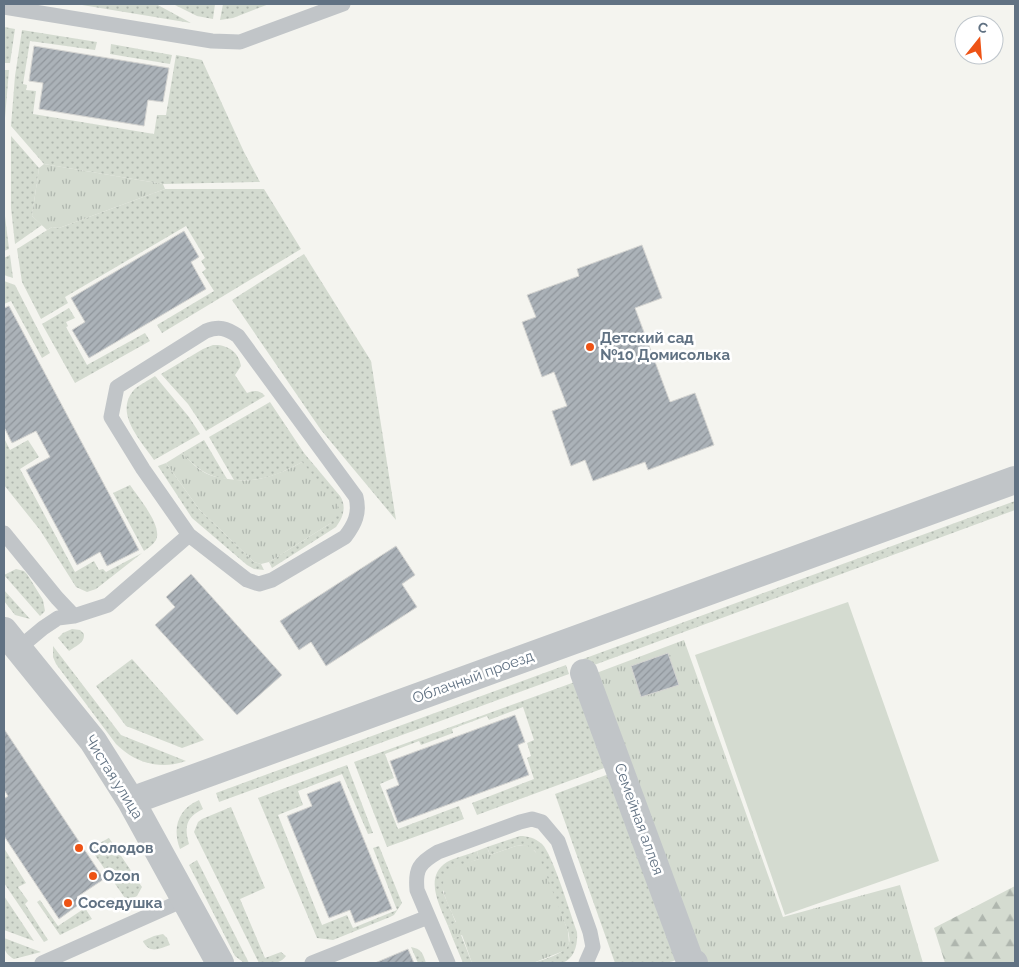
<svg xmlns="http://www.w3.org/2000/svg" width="1019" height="967" viewBox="0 0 1019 967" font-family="Raleway,sans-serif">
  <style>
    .grass { fill: url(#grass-dots) }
    .forest { fill: url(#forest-firs) }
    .park { fill: url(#park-tufts) }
    .pitch { fill: #d4dbd0 }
    .building { fill: url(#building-hatch); stroke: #d5d5d2 }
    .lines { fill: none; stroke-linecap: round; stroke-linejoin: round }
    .lane { stroke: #c1c5c8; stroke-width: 15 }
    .street { stroke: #c1c5c8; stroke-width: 28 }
    .poi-dot { fill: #ee5315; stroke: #fff; stroke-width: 2 }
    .labels { text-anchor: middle; stroke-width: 5; stroke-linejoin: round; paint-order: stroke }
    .poi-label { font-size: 15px; font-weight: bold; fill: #617283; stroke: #fff; text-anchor: start }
    .street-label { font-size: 15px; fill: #617283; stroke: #fff }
  </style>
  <defs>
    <pattern id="grass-dots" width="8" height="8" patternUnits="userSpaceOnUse" patternTransform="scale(1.25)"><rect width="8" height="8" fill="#d4dbd0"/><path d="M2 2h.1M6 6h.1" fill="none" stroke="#afb6ae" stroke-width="1.8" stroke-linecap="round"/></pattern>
    <pattern id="forest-firs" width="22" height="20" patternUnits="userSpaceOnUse" patternTransform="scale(1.25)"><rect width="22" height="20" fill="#d4dbd0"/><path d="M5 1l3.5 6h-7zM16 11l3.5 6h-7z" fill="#afb6ae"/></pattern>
    <pattern id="park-tufts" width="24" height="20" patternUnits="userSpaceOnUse" patternTransform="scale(1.25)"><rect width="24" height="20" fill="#d4dbd0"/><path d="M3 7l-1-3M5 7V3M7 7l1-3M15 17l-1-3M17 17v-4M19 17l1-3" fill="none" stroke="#afb6ae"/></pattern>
    <pattern id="building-hatch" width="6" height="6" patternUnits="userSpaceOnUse" patternTransform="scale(1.25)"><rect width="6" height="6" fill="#abb2b8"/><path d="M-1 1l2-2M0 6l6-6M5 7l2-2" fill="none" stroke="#8f959b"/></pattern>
  </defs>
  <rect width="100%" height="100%" fill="#f4f4ef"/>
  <path class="grass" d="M 76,4 L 156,4 L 191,23 Z
    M 173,4 L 215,4 L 213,19 L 197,16 Z
    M 223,4 L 269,4 L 233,18 L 220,20 Z
    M 4,27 L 15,29 L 10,63 L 4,63 Z
    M 22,30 L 97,42 L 95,50 L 30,41 L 23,84 L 27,85 L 26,90 L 36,91 L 33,114 L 154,134 L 157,115 L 166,115 L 176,55 L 202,60 L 244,152 L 260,182 L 163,184 L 44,164 L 11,126 L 15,76 Z
    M 111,44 L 172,55 L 170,64 L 110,54 Z
    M 4,70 L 9,70 L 4,130 Z
    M 11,136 L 39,168 L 32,216 L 42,225 L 15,244 L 11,208 Z
    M 165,189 L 264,189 L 301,249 L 162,333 L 157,325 L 214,291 L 202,272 L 206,269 L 201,261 L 205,258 L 186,226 L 65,297 L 68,303 L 41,319 L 22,282 L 17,249 L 52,227 L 59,228 Z
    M 4,208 L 9,249 L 4,251 Z
    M 304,254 L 371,361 L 396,520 L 321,430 L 232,300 Z
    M 10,255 L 13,278 L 4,275 L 4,258 Z
    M 4,281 L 15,285 L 50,353 L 42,358 L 11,301 L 4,304 Z
    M 69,308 L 75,318 L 66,322 L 68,326 L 66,327 L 87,365 L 145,333 L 150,341 L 75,383 L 42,324 Z
    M 213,345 C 227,344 239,352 241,366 L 235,375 L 247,393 C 254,390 260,390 265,396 L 206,431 L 188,404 L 161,374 L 203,349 Z
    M 155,376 L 189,417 L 200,434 L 154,460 C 142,442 114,414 133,391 C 138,385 148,381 155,376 Z
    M 270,402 L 304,453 L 340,496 C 347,506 343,518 336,527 L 272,568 L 269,562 L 331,523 L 302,462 C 278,475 261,482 234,480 L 209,437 Z
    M 4,438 L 10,450 L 28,440 L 39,457 L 20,469 L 75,572 L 94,561 L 99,570 L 103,569 L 106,572 L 142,553 L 96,589 L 87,592 L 76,587 L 40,530 L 4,485 Z
    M 204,440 L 227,479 C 205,476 197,468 182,453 Z
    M 166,463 L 199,509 L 254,562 L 261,564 L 264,570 L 254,569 L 247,565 L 192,518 L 158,466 Z
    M 130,485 C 138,497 163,526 156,540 C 153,545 148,548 144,551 L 113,493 Z
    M 1015,501 L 1015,510 L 586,668 L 583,659 Z
    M 16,569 L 24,571 L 27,574 L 43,600 L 45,611 L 40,616 L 4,575 Z
    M 4,590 L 30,619 L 15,615 L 4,601 Z
    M 72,629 L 80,630 L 84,634 C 85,643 76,646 69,651 L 58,638 L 63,633 Z
    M 53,646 L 121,735 L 186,761 C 160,770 135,763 116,744 L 56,664 L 53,657 Z
    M 132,659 L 204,740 L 182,748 L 126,726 L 96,686 Z
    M 566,665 L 569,674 L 219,802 L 216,793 Z
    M 583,679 L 615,764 L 477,815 L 472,803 L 534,779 L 527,758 L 531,756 L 527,743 L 534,740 L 523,707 L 489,720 L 487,716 L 452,729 L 453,733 L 421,745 L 419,741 L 385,754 L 394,778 L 380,784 L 398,829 L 459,806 L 464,819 L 387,847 L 354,762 Z
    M 347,765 L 373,833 L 368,834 L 342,774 L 298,791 L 303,805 L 278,815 L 322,925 L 347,915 L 353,928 L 397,910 L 373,848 L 379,846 L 402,903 L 394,915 L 390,917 L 333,940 L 317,938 L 258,798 Z
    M 617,771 L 684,958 L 666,963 L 615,963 L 555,794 Z
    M 199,800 L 203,809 C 186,817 184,827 189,844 L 180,849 C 172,828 178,809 199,800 Z
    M 231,807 L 265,888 L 240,899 L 265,958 L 281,952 L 286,956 C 280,965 269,963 259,963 L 194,832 L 198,822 L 202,819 Z
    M 520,836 C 528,836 535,838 542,844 C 553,855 570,913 577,932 C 578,943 575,959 562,963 C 554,966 542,963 533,963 C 544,959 564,955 569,943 C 570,940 569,934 568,931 L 535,851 L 524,845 L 516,846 L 490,855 L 487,847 Z
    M 109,838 L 142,887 L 137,896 L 127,901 L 90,848 Z
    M 4,848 L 26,883 L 18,887 L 28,901 L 25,904 L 48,940 L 44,942 L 4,883 Z
    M 477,851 L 479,859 L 454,868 L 443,892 L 456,923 L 448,926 C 440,906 423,877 447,862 C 456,857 467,855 477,851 Z
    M 197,860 L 249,963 L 244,963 L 235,956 L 189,865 Z
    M 4,896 L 34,941 L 4,930 Z
    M 40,900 L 58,926 L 85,908 L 92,919 L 60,935 L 37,902 Z
    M 163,934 L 167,938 L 170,945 C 159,949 149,954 143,941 L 154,936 Z
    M 461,935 L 472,963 L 463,963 L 453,939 Z
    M 4,938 L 41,952 L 14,959 C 4,953 4,949 4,938 Z
    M 411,947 C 422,949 423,954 426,963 L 418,963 Z"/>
  <path class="forest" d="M 1015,886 L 1015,963 L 945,963 L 934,928 Z"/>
  <path class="park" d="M 44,164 L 163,184 L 165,189 L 59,228 L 52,227 L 47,230 L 32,216 L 39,168 Z
    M 182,453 C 188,458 193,465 199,469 C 208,476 217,477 228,479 C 256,484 278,475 302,462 L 337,503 L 338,511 L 331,523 L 269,562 L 261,564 L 254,562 L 199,509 L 166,463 Z
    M 684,640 L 783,917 L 900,885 L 923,963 L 703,963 L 591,675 Z
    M 524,845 L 530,846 L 539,856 L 568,931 L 569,943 L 566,950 L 533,963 L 472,963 L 462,935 L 453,939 L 448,926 L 456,922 C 450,907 432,880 453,868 C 460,864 471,862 479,859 L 477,851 L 487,847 L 490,855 L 516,846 Z"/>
  <path class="pitch" d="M 848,602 L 939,861 L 785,915 L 695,655 Z"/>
  <path class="building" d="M 34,46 L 169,68 L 163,102 L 148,100 L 144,126 L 39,109 L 43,83 L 29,81 Z
    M 184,231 L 199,257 L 191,262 L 206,289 L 89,358 L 72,330 L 85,322 L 71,298 Z
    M 642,245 L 662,298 L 635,308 L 670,402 L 695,393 L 714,445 L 648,470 L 645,462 L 593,481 L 585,460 L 571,466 L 552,411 L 567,406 L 554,372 L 542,377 L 522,322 L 536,317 L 527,295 L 579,276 L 577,269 Z
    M 9,306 L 139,550 L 107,566 L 100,552 L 77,565 L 26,470 L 50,457 L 36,431 L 12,443 L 4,427 L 4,308 Z
    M 396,546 L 415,575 L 402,584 L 417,607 L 326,666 L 311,642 L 299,650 L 280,621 Z
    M 191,574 L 282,675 L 237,715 L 155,625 L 175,607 L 166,597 Z
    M 668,653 L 679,685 L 641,697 L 631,666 Z
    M 515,715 L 525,742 L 518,745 L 529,775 L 398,823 L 386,790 L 399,785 L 390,761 Z
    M 4,729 L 104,879 L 77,897 L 81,903 L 59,919 L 4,836 L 4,799 L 8,796 L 4,790 Z
    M 340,781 L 392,909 L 355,923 L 350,910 L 329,918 L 287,816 L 312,806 L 307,794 Z
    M 408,949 L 414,963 L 375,963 Z"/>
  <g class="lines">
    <path class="lane" d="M 4,7 L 212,41 L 240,42 L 343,4
      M 4,533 L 57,598 L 74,616
      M 19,648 L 43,628 L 58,618 L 74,616 L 108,605 L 189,535 L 247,580 L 259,584 L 272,580 L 345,537 C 355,524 360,513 356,497 L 238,336 C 226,328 219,326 206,331 L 117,387 L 111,417 L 143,469 L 189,535
      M 42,963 L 186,899
      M 312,963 L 428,917
      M 448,963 L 417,890 C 415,869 419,863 438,852 L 520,822 L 532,819 L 542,822 L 558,841 L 590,932 L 593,947 L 586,963"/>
    <path class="street" d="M 4,631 L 93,741 L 131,801 L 220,963
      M 584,673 L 690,961 L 694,963
      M 131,801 L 1015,480"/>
  </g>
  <g class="poi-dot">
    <circle cx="590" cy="347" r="5"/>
    <circle cx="79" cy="848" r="5"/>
    <circle cx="93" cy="876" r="5"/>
    <circle cx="68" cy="903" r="5"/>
  </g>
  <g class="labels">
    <g class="poi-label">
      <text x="600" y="343">Детский сад<tspan x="600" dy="17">№10 Домисолька</tspan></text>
      <text x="89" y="853">Солодов</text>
      <text x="103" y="881">Ozon</text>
      <text x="78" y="908">Соседушка</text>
    </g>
    <g class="street-label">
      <text transform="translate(473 677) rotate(-20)" y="5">Облачный проезд</text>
      <text transform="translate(114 777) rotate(58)" y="5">Чистая улица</text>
      <text transform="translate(639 819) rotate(70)" y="5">Семейная аллея</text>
    </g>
  </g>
  <rect width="1019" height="967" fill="none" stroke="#617283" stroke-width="10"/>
  <g transform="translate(979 40) rotate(17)"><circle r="24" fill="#ffffff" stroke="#c0c7cd"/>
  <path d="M0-4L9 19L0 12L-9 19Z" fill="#ee5315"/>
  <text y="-8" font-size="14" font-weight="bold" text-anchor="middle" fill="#617283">С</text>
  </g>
</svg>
